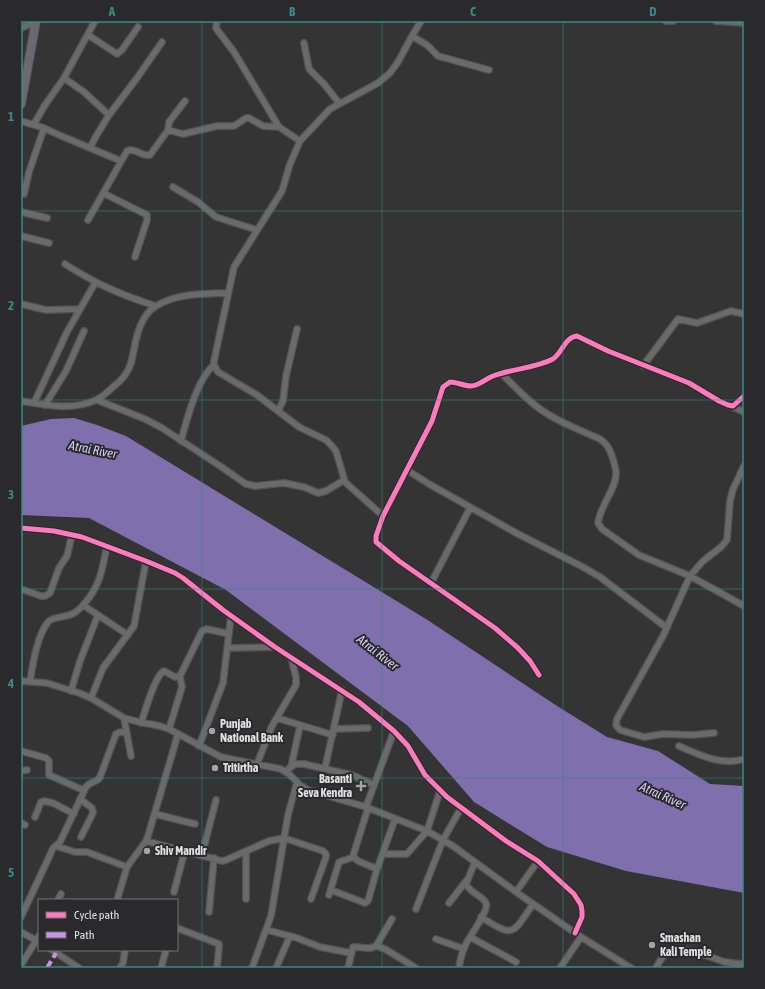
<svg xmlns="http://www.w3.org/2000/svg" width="765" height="989" viewBox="0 0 765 989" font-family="'Asap Condensed',sans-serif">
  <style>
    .water { fill: #7f6fac }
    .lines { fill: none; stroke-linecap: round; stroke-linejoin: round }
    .street-casing { stroke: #535354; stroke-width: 8 }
    .primary-casing { stroke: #535354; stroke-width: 10 }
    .street { stroke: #6a6a6b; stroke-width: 5.5 }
    .primary { stroke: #6b6970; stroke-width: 8 }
    .quiet { stroke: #ce8fe9; stroke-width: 4; stroke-dasharray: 8 4; stroke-linecap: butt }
    .cycleway-casing { stroke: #2a292c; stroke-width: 8 }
    .cycleway { stroke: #fd7abc; stroke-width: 5 }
    .grid { fill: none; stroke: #398b85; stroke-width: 1; stroke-opacity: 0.55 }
    .poi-dot { fill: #a4a3a5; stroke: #2a292c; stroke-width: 1.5 }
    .labels { text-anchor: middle; stroke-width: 4; stroke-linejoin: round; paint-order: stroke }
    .poi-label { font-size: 12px; font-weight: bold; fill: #e0dfe1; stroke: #2a292c; text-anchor: start }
    .water-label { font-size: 13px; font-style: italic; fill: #d5cef3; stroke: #2a292c }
    .neatline { fill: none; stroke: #398b85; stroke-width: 1.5 }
    .grid-label { font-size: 13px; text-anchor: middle; font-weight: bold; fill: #398b85 }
  </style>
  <rect width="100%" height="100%" fill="#343435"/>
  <path class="water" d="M 74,418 L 97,425 L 126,436 L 426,619 L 557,706 L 607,737 L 658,751 L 710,784 L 744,786 L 744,893 L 626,871 L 547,847 L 474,802 L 408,726 L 226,590 L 89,518 L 21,515 L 21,426 L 51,419 Z"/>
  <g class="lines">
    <defs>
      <path id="street" d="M 217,21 L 216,28 L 218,31 L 234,52 L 279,127 L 300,141
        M 666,21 L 673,21
        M 716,21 L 744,23
        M 21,28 L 36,22
        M 88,35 L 117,54 L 122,50 L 138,27
        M 412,36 L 427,45 L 438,56 L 489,70
        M 304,43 L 309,69 L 324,84 L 339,103
        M 64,78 L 84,92 L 109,115 L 95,138 L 90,148
        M 109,115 L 137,78 L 162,42
        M 21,121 L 44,128 L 59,135 L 121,161
        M 34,124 L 45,105 L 64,78 L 95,21
        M 168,130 L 169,122 L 185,101
        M 173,187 L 198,202 L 216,217 L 257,230
        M 103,193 L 147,215 L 147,220 L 135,257
        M 24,194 L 29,172 L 44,128
        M 21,212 L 47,218
        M 88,220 L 127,151 C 135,147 142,157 150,155 L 168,130 L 183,134 L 217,126 L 234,126 L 246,118 L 249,118 L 263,126 L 279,127
        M 21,236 L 49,243
        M 65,264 C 96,284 121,295 156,306
        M 21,304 L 46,310 L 79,309
        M 643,366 L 678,319 L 697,323 L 731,311 L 744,314
        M 502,374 C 513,385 523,396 536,406 C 555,421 578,429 600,439 C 607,444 609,448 612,456 C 614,462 616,468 616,474 C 616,489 600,506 598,523 L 602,529 L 639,555 L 690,576 L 744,606
        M 97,400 L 145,419 L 162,428 L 220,466 L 246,484 L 255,486 L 284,483 L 304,487 L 318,493 L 326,491 L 344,480
        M 21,401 C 45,405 73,411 96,400 C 102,397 108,392 113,387 C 121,381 128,373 131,363 C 136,343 137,318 156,306 C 177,293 204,294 227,293
        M 34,403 L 67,332 L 95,283
        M 45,405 L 66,371 L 84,331
        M 731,406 L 744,412
        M 278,411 L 283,401 L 286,376 L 297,329
        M 181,441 C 187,419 197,379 214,365
        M 407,470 L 429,484 L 518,534 L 583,567 L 600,577 L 667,628
        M 383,516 L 345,482 L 336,451 L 331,445 L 326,440 L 299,427 L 257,395 L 218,372 L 214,365 L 214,361 L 234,267 L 282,191 L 290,164 L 300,141 L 330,109 L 378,83 L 390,73 L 398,62 L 412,36 L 421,21
        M 21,528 L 54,531 L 82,537 L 146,561 L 175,573 L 183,578 L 223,610 L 275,647 L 359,702 L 394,731 L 408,746 L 425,775 L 447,797 L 506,841 L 538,861 L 574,894 L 581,905 L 582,911 L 582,917 L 575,933
        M 431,583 L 470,508
        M 21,589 L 41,596 L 45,596 L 50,593 L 59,568 L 67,556 L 72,535
        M 83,605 L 128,635
        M 227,648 L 274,647
        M 539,675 L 530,661 L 518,648 L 495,628 L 399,561 L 376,542 L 376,536 L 383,516 L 432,421 L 443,387 L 450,382 C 457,382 464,386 471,386 C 479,386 485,379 493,376 C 511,369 536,368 553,359 C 562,353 565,337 577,336 L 608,351 L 689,383 L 719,401 L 728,405 L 733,406 L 744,396
        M 21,681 L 47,683 L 79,693 L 91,698 L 124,718 L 139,722 L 160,726 L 169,729 L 221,757 L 281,769 L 289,774 L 300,785 L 308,790 L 366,807 L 427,831 L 453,846 L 516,892 L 581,937 L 631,968
        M 30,681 C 33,663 37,636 48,622 C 54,616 66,618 74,613 C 78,611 82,606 85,603 C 101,584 102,569 107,546
        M 71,691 L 80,661 L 98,615
        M 91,698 L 103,668 L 134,626 L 146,561
        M 124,718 L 131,756
        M 277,718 L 333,735
        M 141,723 C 145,712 155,675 164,671 L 175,677 L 180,676 L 202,631 L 207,629 L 229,634
        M 169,729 L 182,687 L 180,676
        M 334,729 L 368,728
        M 714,733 L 692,735 L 663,734 L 644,737 L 620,730 L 616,725 L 617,719 L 663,636 L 690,576 L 703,561 L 721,547 L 727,540 L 730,501 L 733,489 L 744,466
        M 199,746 L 223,683 L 231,616
        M 679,746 C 699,755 722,766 744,759
        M 21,751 L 46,758 L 49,761 L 49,775 L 83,790
        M 257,764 L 272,726 L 296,685 L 296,677 L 291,657
        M 291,767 L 300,726
        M 325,768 L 342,690
        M 21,771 L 27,770
        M 286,771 L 295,764 L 304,764 L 352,775 L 374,785
        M 80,799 L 92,808 L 93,813 L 81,837
        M 366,807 L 394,731
        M 368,808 L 353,856 L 358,861 L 377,869
        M 155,814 L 195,824
        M 35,817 L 41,802 L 44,801 L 53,803 L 74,814
        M 21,823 L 25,825
        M 146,841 L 222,861 L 226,860 L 269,841 L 284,838 L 323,851 L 326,854 L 326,857 L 311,899
        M 56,846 L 75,852 L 87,852 L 127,867
        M 246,852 L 246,899
        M 383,854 L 407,854 L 427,831 L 440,791
        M 202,855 L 216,800
        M 331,890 L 365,903 L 368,901 L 377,869 L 395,819
        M 174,892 L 185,850
        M 516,892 L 538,861
        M 329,895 L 339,862 L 354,857
        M 58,900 L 61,894
        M 117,900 L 127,867 L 146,841 L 148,836 L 178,734
        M 449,903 L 467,880
        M 416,909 L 443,840 L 461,808
        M 209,912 L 214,858
        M 21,917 L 50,855 L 53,848 L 60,842 L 86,787 C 90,781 97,783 100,777 L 116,734 L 120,732 L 127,733
        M 481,917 C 514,938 512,935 533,904
        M 177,928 L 219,944 L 219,947 L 217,968
        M 267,930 L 297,938 L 320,947 L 351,953
        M 21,932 L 39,942
        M 470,937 L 516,962
        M 436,939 L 464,949
        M 376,946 L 385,949 L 416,968
        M 52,950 L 79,968
        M 21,965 L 39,936
        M 120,968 L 123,963 L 125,950
        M 161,968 L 166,950
        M 252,968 L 271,916 L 288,815 L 297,782
        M 276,968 L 290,936
        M 348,968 L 353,947 C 361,946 368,951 376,946 L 392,919
        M 459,968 C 460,960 462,952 466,944 C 469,937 489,911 486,903 C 483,896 470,893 466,884 L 475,862
        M 560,968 L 581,937
        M 656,968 C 658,964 661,958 665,955 C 680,942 709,957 725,962 C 731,963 738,964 744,964"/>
      <path id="primary" d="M 21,104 L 36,21"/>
    </defs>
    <use href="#street" class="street-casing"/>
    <use href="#primary" class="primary-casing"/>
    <use href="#street" class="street"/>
    <use href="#primary" class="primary"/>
    <path class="quiet" d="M 47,968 L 56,953"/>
    <defs>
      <path id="cycleway" d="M 21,528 L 54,531 L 82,537 L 146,561 L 175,573 L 183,578 L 223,610 L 275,647 L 359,702 L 394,731 L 408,746 L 425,775 L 447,797 L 506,841 L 538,861 L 574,894 L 581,905 L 582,911 L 582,917 L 575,933
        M 539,675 L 530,661 L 518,648 L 495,628 L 399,561 L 376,542 L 376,536 L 383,516 L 432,421 L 443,387 L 450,382 C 457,382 464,386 471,386 C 479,386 485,379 493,376 C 511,369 536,368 553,359 C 562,353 565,337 577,336 L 608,351 L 689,383 L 719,401 L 728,405 L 733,406 L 744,396"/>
    </defs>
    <use href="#cycleway" class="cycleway-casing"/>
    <use href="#cycleway" class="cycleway"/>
  </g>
  <path class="grid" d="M 202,21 L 202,968M 382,21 L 382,968M 563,21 L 563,968M 21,211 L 744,211M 21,400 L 744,400M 21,589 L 744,589M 21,778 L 744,778"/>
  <g class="poi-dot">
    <circle cx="212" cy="731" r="4"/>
    <circle cx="215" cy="768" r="4"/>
    <path d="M359 780h4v4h4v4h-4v4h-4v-4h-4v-4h4z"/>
    <circle cx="147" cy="851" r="4"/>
    <circle cx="652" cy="945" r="4"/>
  </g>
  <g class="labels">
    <g class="poi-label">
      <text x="220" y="728">Punjab<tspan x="220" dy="14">National Bank</tspan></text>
      <text x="223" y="772">Tritirtha</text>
      <text x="352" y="783" text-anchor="end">Basanti<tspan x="352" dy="14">Seva Kendra</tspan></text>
      <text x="155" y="855">Shiv Mandir</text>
      <text x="660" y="942">Smashan<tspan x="660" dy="14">Kali Temple</tspan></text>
    </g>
    <g class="water-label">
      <text transform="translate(93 449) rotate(11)" y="5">Atrai River</text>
      <text transform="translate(378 652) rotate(38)" y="5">Atrai River</text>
      <text transform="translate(663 795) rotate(24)" y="5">Atrai River</text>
    </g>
  </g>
  <rect width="765" height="989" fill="none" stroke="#2a292c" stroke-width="44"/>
  <rect x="38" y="899" width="140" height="52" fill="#2a292c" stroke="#737274"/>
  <rect x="46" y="912" width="20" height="6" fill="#fd7abc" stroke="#737274"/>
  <text x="74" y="919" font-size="12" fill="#e0dfe1">Cycle path</text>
  <rect x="46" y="932" width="20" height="6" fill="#ce8fe9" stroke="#737274"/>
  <text x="74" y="939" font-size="12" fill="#e0dfe1">Path</text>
  <rect x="22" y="22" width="721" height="945" class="neatline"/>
  <g class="grid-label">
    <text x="112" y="16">A</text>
    <text x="292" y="16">B</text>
    <text x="473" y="16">C</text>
    <text x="653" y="16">D</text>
    <text x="11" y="121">1</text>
    <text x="11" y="310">2</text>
    <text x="11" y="499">3</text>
    <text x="11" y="688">4</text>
    <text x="11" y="877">5</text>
  </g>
</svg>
